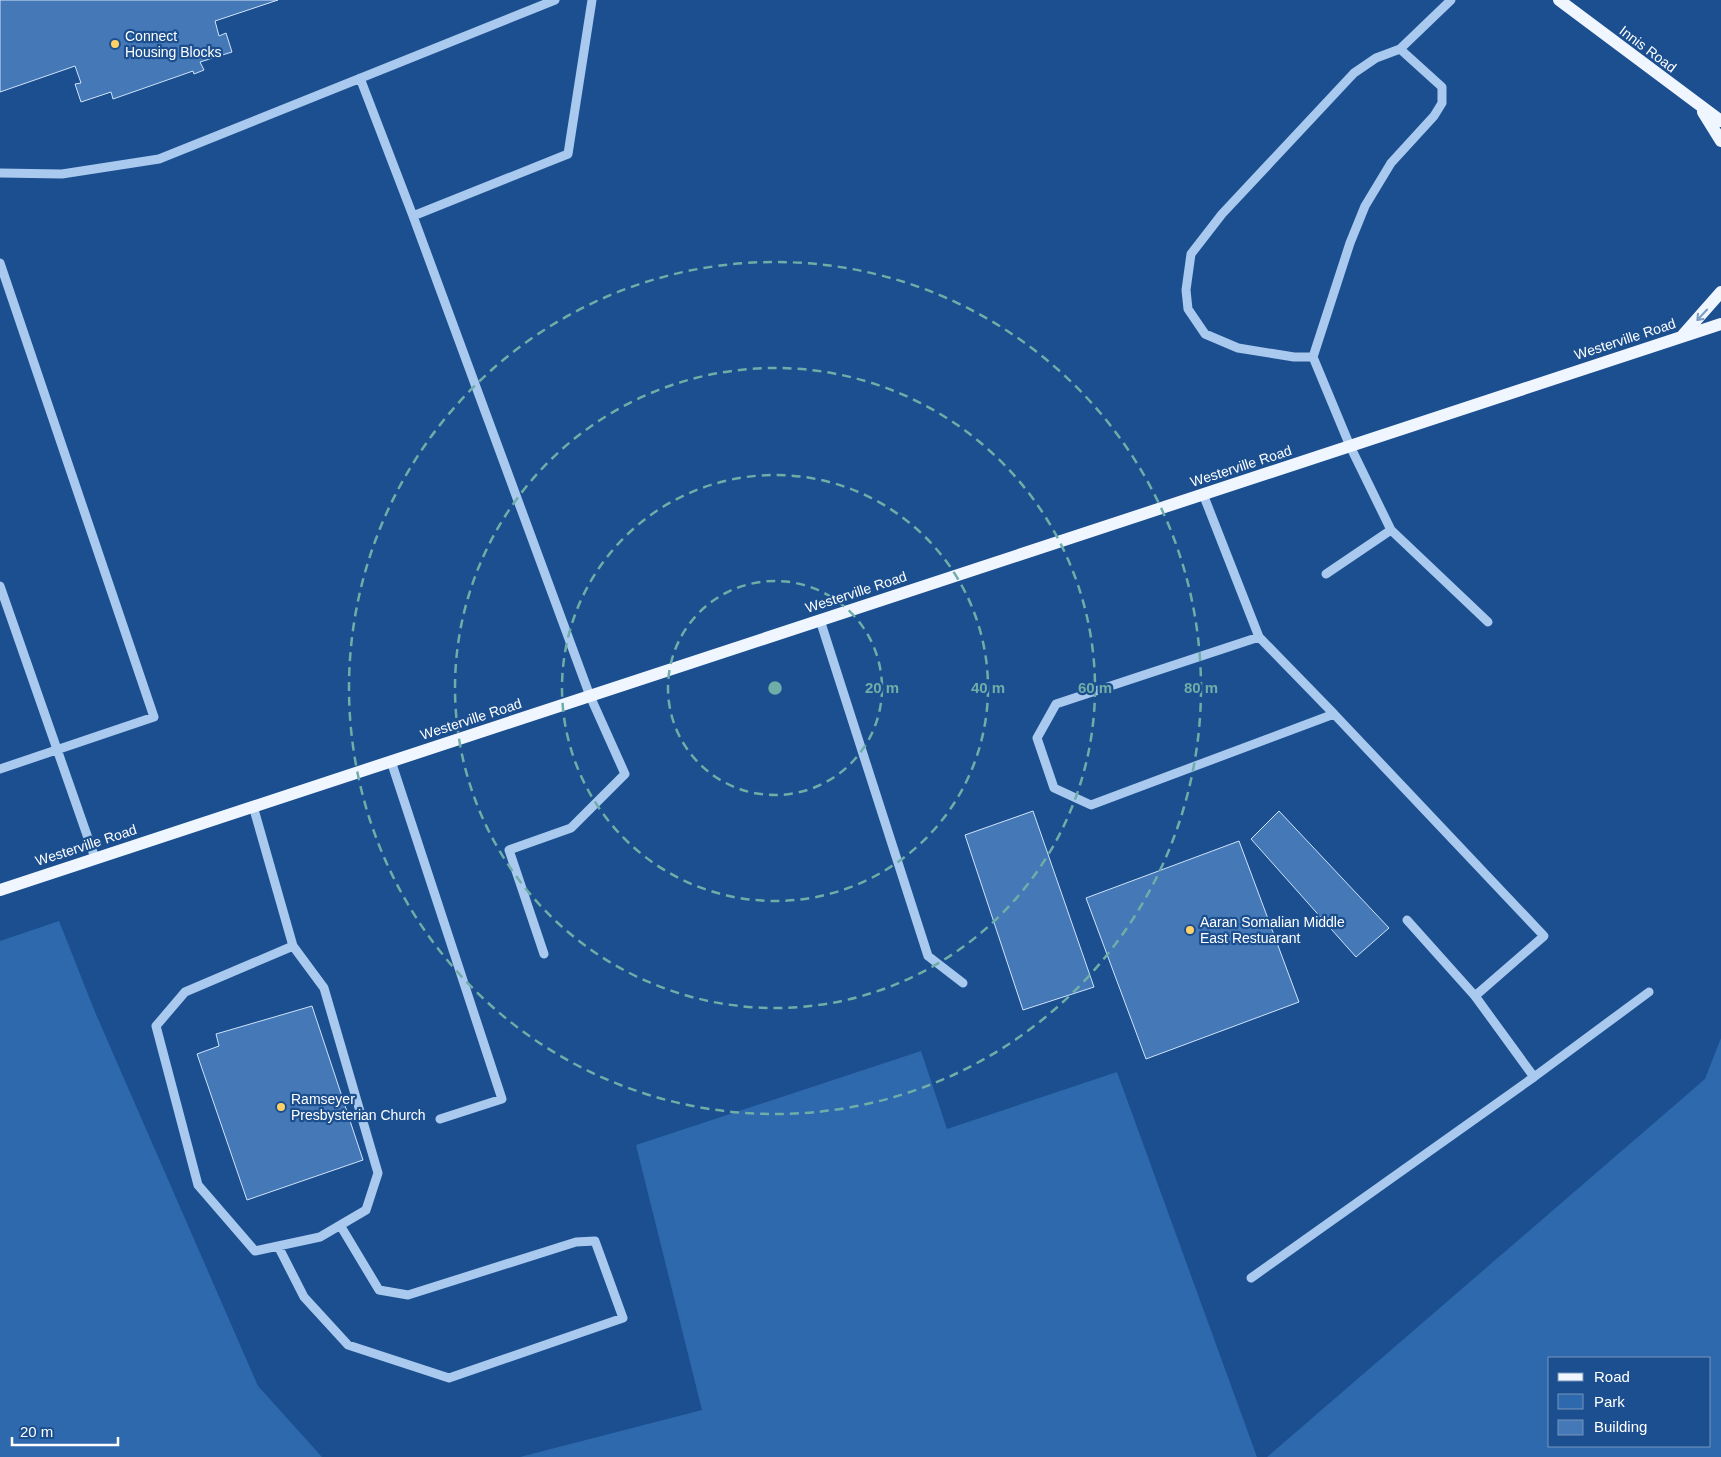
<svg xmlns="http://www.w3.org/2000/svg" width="1721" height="1457" viewBox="0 0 1721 1457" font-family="Arial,sans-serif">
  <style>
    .green { fill: #2e69ad; fill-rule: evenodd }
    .building { fill: #4478b7; stroke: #cfe3fa }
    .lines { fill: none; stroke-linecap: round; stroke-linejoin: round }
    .minor { stroke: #a9c9ee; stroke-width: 9 }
    .major { stroke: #f0f6ff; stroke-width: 12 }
    .oneway { stroke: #7b9ac1 }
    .ring { fill: none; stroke: #6fada8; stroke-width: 2.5; stroke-dasharray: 9 6 }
    .poi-dot { fill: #ffd166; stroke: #1b4f8f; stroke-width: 2 }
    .labels { text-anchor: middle; stroke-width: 4.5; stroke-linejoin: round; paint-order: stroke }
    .poi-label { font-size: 14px; fill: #fff; stroke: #1b4f8f; text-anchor: start }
    .street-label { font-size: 14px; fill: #fff; stroke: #1b4f8f }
    .centre { fill: #6fada8; stroke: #1b4f8f; stroke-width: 2.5 }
    .ring-label { font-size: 15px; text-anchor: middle; font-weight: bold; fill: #6fada8; stroke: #1b4f8f; stroke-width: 4.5; stroke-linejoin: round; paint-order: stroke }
  </style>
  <rect width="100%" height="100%" fill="#1b4f8f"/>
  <path class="green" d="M 59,921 L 95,1012 L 258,1386 L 322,1457 L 0,1457 L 0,941 Z
    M 1721,1038 L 1721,1457 L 1267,1457 L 1705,1079 ZM 1550,1358 L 1710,1358 L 1710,1446 L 1550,1446 Z
    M 921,1051 L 947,1129 L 1117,1072 L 1257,1457 L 520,1457 L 702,1410 L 636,1145 Z"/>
  <path class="building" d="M 0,0 L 278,0 L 215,21 L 219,36 L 226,33 L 232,52 L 200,62 L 204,70 L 194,74 L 193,71 L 113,99 L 111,92 L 81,102 L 75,84 L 81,83 L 75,66 L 0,92 Z
    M 1033,811 L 1094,987 L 1023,1010 L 965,835 Z
    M 1279,811 L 1389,928 L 1356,957 L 1251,839 Z
    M 1239,841 L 1299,1002 L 1146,1059 L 1086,898 Z
    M 312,1006 L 363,1160 L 247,1200 L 197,1054 L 219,1046 L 216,1034 Z"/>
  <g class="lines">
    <path class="minor" d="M 1451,0 L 1400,49 L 1376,58 L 1354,73 L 1222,214 L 1191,254 L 1186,290 L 1188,309 L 1205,334 L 1238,348 L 1294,357 L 1313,357 L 1350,446 L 1391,530 L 1488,622
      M 360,78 L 413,216
      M 0,173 L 62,174 L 159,159 L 555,0
      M 0,263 L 154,717 L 0,769
      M 1313,357 L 1350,243 L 1365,206 L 1391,163 L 1434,116 L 1442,103 L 1442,87 L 1400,49
      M 1203,494 L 1259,637 L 1056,704 L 1037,738 L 1054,788 L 1091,805 L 1334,714 L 1544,936 L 1475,996 L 1534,1077 L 1649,992
      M 1326,574 L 1391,530
      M 0,586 L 95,858
      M 820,620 L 928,956 L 963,983
      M 1259,637 L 1334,714
      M 391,761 L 502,1099 L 440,1119
      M 253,806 L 293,946 L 185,992 L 156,1026 L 198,1185 L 255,1251 L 320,1237 L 366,1210 L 378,1173 L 324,988 L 293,946
      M 1407,920 L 1475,996
      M 544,954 L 509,850 L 571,828 L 625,774 L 590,696 L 413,216 L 568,154 L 592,0
      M 278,1246 L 304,1297 L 348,1345 L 449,1378 L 623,1318 L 595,1241 L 576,1242 L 408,1295 L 379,1290 L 340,1225
      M 1251,1278 L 1534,1077"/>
    <path class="major" d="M 1559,0 L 1721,121
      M 1703,112 L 1721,141
      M 1683,335 L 1721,292
      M 0,890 L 1721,324"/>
  </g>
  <defs><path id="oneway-shaft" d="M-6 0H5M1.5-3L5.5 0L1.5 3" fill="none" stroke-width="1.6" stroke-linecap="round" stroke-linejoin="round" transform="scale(1.25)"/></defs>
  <use class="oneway" href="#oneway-shaft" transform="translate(1702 315) rotate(133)"/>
  <g class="ring">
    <circle cx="775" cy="688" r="107"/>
    <circle cx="775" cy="688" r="213"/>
    <circle cx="775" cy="688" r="320"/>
    <circle cx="775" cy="688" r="426"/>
  </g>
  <g class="poi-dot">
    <circle cx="115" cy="44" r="5"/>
    <circle cx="1190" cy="930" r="5"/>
    <circle cx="281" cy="1107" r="5"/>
  </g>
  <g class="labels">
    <g class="poi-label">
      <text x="125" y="41">Connect<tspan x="125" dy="16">Housing Blocks</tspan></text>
      <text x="1200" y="927">Aaran Somalian Middle<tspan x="1200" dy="16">East Restuarant</tspan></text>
      <text x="291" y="1104">Ramseyer<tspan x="291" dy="16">Presbysterian Church</tspan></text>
    </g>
    <g class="street-label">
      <text transform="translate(1648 49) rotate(37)" y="5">Innis Road</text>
      <text transform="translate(1625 339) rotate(-18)" y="5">Westerville Road</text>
      <text transform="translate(1241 466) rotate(-18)" y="5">Westerville Road</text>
      <text transform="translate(856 592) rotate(-18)" y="5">Westerville Road</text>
      <text transform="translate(471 719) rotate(-18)" y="5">Westerville Road</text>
      <text transform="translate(86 845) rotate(-18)" y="5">Westerville Road</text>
    </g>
  </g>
  <circle cx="775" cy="688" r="8" class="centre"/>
  <g class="ring-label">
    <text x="882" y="693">20 m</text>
    <text x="988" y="693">40 m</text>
    <text x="1095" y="693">60 m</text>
    <text x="1201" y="693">80 m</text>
  </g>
  <rect x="1548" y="1357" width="162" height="90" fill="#1b4f8f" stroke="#7695bc"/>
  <rect x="1558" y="1373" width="25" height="8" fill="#f0f6ff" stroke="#7695bc"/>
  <text x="1594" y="1382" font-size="15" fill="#ffffff">Road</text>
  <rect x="1558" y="1394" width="25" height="15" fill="#2e69ad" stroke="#7695bc"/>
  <text x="1594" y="1407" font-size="15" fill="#ffffff">Park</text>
  <rect x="1558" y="1420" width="25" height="15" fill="#4478b7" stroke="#7695bc"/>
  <text x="1594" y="1432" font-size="15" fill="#ffffff">Building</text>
  <path d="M12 1437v8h106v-8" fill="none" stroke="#ffffff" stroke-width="2.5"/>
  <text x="20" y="1437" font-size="15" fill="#ffffff" stroke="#1b4f8f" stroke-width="4" paint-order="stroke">20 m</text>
</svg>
